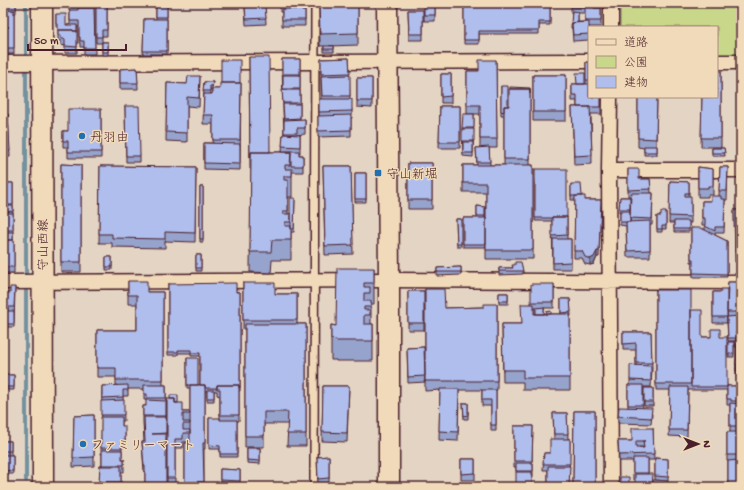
<svg xmlns="http://www.w3.org/2000/svg" width="744" height="490" viewBox="0 0 744 490" font-family="'Gochi Hand','Klee One',sans-serif">
  <style>
    .green { fill: #c9d78b; stroke: #8a7b5b }
    .lines { fill: none; stroke-linecap: round; stroke-linejoin: round }
    .stream { stroke: #73919f; stroke-width: 4 }
    .lane-casing { stroke: #4a1f2b; stroke-width: 10 }
    .street-casing { stroke: #4a1f2b; stroke-width: 17 }
    .secondary-casing { stroke: #4a1f2b; stroke-width: 23 }
    .lane { stroke: #f0dab9; stroke-width: 7 }
    .street { stroke: #f0dab9; stroke-width: 14 }
    .secondary { stroke: #f0dab9; stroke-width: 20 }
    .wall { fill: #96a3cc; stroke: #4a1f2b; fill-rule: evenodd }
    .shaded-wall { fill: #7a85a6; stroke: #4a1f2b }
    .building { fill: #afbeed; stroke: #4a1f2b; fill-rule: evenodd }
    .poi-dot { fill: #1f6fb2; stroke: #f0dab9; stroke-width: 1.5 }
    .labels { text-anchor: middle; stroke-width: 3; stroke-linejoin: round; paint-order: stroke }
    .poi-label { font-size: 13px; fill: #4a1f2b; stroke: #f0dab9; text-anchor: start }
    .street-label { font-size: 13px; fill: #4a1f2b; stroke: #f0dab9 }
  </style>
  <rect width="100%" height="100%" fill="#e3d4c3"/>
  <filter id="ink" filterUnits="userSpaceOnUse"><feTurbulence type="fractalNoise" baseFrequency=".025" numOctaves="2"/><feDisplacementMap in="SourceGraphic" scale="8" xChannelSelector="R" yChannelSelector="G"/><feConvolveMatrix kernelMatrix="1 2 1 2 8 2 1 2 1" color-interpolation-filters="sRGB"/></filter>
  <g filter="url(#ink)">
    <path class="green" d="M 620,3 L 741,3 L 741,57 L 717,57 L 717,27 L 620,27 Z"/>
    <g class="lines">
      <path class="stream" d="M 26,480 L 26,3"/>
      <defs>
        <path id="lane" d="M 314,487 L 315,3"/>
        <path id="street" d="M 611,3 L 611,27
          M 717,62 L 741,62
          M 3,63 L 589,61
          M 610,97 L 609,170 L 611,487
          M 609,170 L 741,170
          M 3,282 L 389,280 L 741,282"/>
        <path id="secondary" d="M 42,3 L 43,487
          M 387,3 L 389,280 L 389,487"/>
      </defs>
      <use href="#lane" class="lane-casing"/>
      <use href="#street" class="street-casing"/>
      <use href="#secondary" class="secondary-casing"/>
      <use href="#lane" class="lane"/>
      <use href="#street" class="street"/>
      <use href="#secondary" class="secondary"/>
    </g>
    <path class="wall" d="M 7,3 L 16,3 L 16,13 L 14,13 L 14,54 L 3,54 L 3,10 L 7,10 Z
      M 69,3 L 89,3 L 89,8 L 94,8 L 95,54 L 84,54 L 84,47 L 80,47 L 80,43 L 79,43 L 79,27 L 77,27 L 77,53 L 65,53 L 65,46 L 61,45 L 61,41 L 58,41 L 58,27 L 56,27 L 56,14 L 66,25 L 70,25 L 70,11 L 69,11 Z
      M 96,3 L 108,3 L 108,4 L 107,4 L 107,36 L 102,36 L 102,43 L 96,43 Z
      M 156,3 L 167,3 L 167,54 L 143,54 L 144,19 L 156,19 Z
      M 280,3 L 299,3 L 299,9 L 302,11 L 305,11 L 305,26 L 282,26 L 282,12 L 280,12 Z
      M 319,3 L 358,3 L 358,45 L 329,46 L 334,46 L 334,52 L 324,52 L 324,46 L 320,46 Z
      M 424,3 L 435,3 L 435,21 L 424,21 Z
      M 464,3 L 550,3 L 550,25 L 539,25 L 539,34 L 479,34 L 479,44 L 464,44 Z
      M 571,3 L 594,8 L 601,8 L 601,27 L 589,27 L 589,40 L 573,41 L 572,28 L 571,28 L 572,13 L 571,13 ZM 578,13 L 585,13 L 585,22 L 578,22 Z
      M 265,6 L 266,24 L 246,25 L 245,7 Z
      M 408,10 L 423,10 L 423,40 L 409,40 Z
      M 102,42 L 108,42 L 108,55 L 102,55 Z
      M 249,57 L 270,152 L 282,152 L 283,134 L 284,134 L 283,109 L 282,59 L 300,59 L 300,120 L 305,119 L 305,134 L 297,135 L 300,135 L 300,153 L 299,153 L 299,155 L 303,155 L 303,172 L 292,172 L 292,197 L 288,197 L 288,214 L 290,214 L 295,198 L 294,232 L 291,232 L 291,260 L 272,260 L 271,273 L 250,272 L 251,169 L 250,169 Z
      M 349,58 L 350,99 L 352,111 L 352,118 L 351,118 L 351,136 L 318,137 L 318,116 L 319,116 L 319,99 L 321,99 L 321,59 Z
      M 496,60 L 497,148 L 489,148 L 490,165 L 504,165 L 504,115 L 501,115 L 501,86 L 508,106 L 509,106 L 530,88 L 530,165 L 533,165 L 533,259 L 486,259 L 486,245 L 486,247 L 463,247 L 463,218 L 477,218 L 477,206 L 485,207 L 485,218 L 486,218 L 486,192 L 463,192 L 463,165 L 477,165 L 476,148 L 480,148 L 480,114 L 467,114 L 467,71 L 479,71 Z
      M 586,62 L 589,62 L 589,97 L 601,97 L 601,114 L 591,114 L 592,164 L 574,165 L 572,107 L 577,107 L 577,101 L 572,101 L 572,84 L 586,84 Z
      M 137,68 L 138,89 L 120,89 L 120,69 Z
      M 721,71 L 721,147 L 701,147 L 702,97 Z
      M 441,74 L 451,74 L 451,103 L 441,103 Z
      M 533,75 L 566,75 L 566,121 L 533,121 Z
      M 200,76 L 199,107 L 187,106 L 187,142 L 166,141 L 167,83 L 187,84 Z
      M 357,78 L 372,78 L 372,108 L 357,107 Z
      M 204,82 L 213,82 L 212,89 L 220,89 L 241,83 L 240,170 L 204,169 L 204,143 L 213,143 L 213,124 L 203,124 ZM 210,89 L 212,89 L 212,94 L 210,94 Z
      M 638,97 L 657,97 L 656,146 L 657,146 L 657,155 L 644,155 L 644,148 L 638,147 Z
      M 125,106 L 140,156 L 140,162 L 126,162 Z
      M 440,106 L 460,106 L 460,148 L 439,148 Z
      M 101,109 L 101,158 L 68,158 L 68,147 L 63,147 L 63,131 L 68,131 Z
      M 8,114 L 10,157 L 6,157 L 6,164 L 3,164 L 3,115 Z
      M 474,114 L 473,157 L 463,156 L 462,128 Z
      M 712,148 L 724,148 L 725,156 L 712,156 Z
      M 408,163 L 432,163 L 432,209 L 408,209 Z
      M 61,164 L 81,165 L 81,272 L 61,272 Z
      M 100,166 L 196,167 L 195,242 L 165,241 L 165,248 L 112,247 L 112,243 L 99,243 Z
      M 323,166 L 351,166 L 353,254 L 325,255 Z
      M 698,167 L 713,169 L 713,195 L 708,195 L 708,197 L 698,197 Z
      M 720,167 L 728,167 L 727,200 L 725,200 L 724,233 L 715,233 L 715,235 L 727,241 L 727,277 L 693,277 L 693,262 L 691,262 L 691,228 L 705,230 L 705,225 L 702,225 L 702,201 L 711,201 L 719,196 Z
      M 535,169 L 567,219 L 567,239 L 571,239 L 571,269 L 553,269 L 552,221 L 535,221 Z
      M 628,169 L 639,179 L 650,179 L 651,193 L 653,193 L 652,225 L 650,225 L 650,257 L 627,257 L 626,226 L 620,225 L 620,212 L 619,212 L 620,197 L 630,197 L 630,222 L 631,196 L 628,196 Z
      M 355,173 L 366,173 L 366,202 L 355,202 Z
      M 670,181 L 689,182 L 689,196 L 691,202 L 691,223 L 689,223 L 689,232 L 674,232 L 674,223 L 669,223 Z
      M 3,183 L 13,183 L 13,240 L 14,240 L 14,273 L 3,273 L 3,232 L 4,232 L 4,215 L 3,215 Z
      M 571,184 L 582,196 L 585,200 L 601,200 L 599,257 L 597,257 L 594,264 L 590,265 L 585,264 L 582,258 L 574,258 L 575,200 L 571,200 Z
      M 200,187 L 203,187 L 203,242 L 200,242 Z
      M 734,210 L 741,210 L 741,262 L 735,262 Z
      M 666,212 L 666,229 L 662,229 L 662,232 L 657,232 L 657,216 L 661,216 Z
      M 456,219 L 461,219 L 461,247 L 457,247 Z
      M 196,255 L 201,255 L 201,271 L 196,271 Z
      M 106,257 L 112,257 L 112,270 L 106,270 Z
      M 515,265 L 523,271 L 523,274 L 499,275 L 499,268 L 513,268 Z
      M 461,267 L 461,275 L 437,276 L 437,268 Z
      M 374,268 L 374,304 L 371,304 L 371,324 L 373,324 L 373,361 L 336,361 L 336,360 L 331,360 L 331,325 L 336,326 Z
      M 128,281 L 147,292 L 163,292 L 163,385 L 166,385 L 166,487 L 145,487 L 145,472 L 144,472 L 142,442 L 144,442 L 143,422 L 143,406 L 146,406 L 147,400 L 144,400 L 144,389 L 128,389 L 128,396 L 123,396 L 124,421 L 122,421 L 122,426 L 125,433 L 125,447 L 122,446 L 122,459 L 124,459 L 124,472 L 121,472 L 121,487 L 99,487 L 100,466 L 102,466 L 102,454 L 101,454 L 102,386 L 116,386 L 116,377 L 97,377 L 97,330 L 137,330 L 137,304 L 128,304 Z
      M 728,282 L 739,282 L 739,335 L 736,336 L 737,341 L 741,341 L 741,384 L 737,384 L 737,371 L 736,371 L 737,347 L 735,347 L 735,341 L 728,341 L 727,320 Z
      M 243,283 L 275,294 L 297,294 L 297,324 L 306,324 L 306,446 L 287,446 L 288,424 L 264,424 L 264,447 L 245,447 L 245,329 L 243,329 Z
      M 168,284 L 240,292 L 240,391 L 239,391 L 239,421 L 237,421 L 237,457 L 220,457 L 220,449 L 209,449 L 209,418 L 220,420 L 220,396 L 217,395 L 217,391 L 214,391 L 214,401 L 207,401 L 207,391 L 205,391 L 205,449 L 204,449 L 204,487 L 185,487 L 185,443 L 190,443 L 190,442 L 183,442 L 183,448 L 175,448 L 175,487 L 167,487 L 167,399 L 178,403 L 183,412 L 190,412 L 190,388 L 187,388 L 187,358 L 198,385 L 200,385 L 200,356 L 191,356 L 191,353 L 178,353 L 178,355 L 168,355 Z
      M 554,284 L 554,308 L 544,308 L 544,314 L 561,314 L 561,299 L 570,299 L 571,316 L 570,316 L 570,390 L 523,390 L 523,382 L 503,382 L 502,324 L 522,324 L 531,304 L 531,302 ZM 534,308 L 536,308 L 536,314 L 534,314 Z
      M 15,287 L 14,327 L 5,327 L 5,321 L 4,350 L 3,350 L 3,293 L 10,293 Z
      M 425,289 L 445,308 L 484,307 L 497,304 L 497,390 L 496,390 L 496,431 L 491,431 L 491,406 L 482,406 L 482,390 L 459,390 L 458,441 L 439,440 L 440,390 L 425,391 Z
      M 727,289 L 727,323 L 713,323 L 713,292 L 721,292 Z
      M 656,290 L 691,374 L 702,337 L 720,337 L 727,386 L 741,386 L 741,407 L 740,407 L 740,433 L 738,433 L 738,460 L 739,460 L 740,487 L 728,487 L 728,461 L 727,461 L 727,432 L 730,432 L 730,405 L 727,405 L 727,390 L 688,390 L 687,437 L 669,436 L 670,390 L 656,390 Z
      M 408,291 L 424,291 L 424,330 L 408,330 Z
      M 499,293 L 508,293 L 508,304 L 499,304 Z
      M 623,332 L 651,332 L 652,369 L 651,387 L 643,387 L 643,408 L 652,414 L 651,424 L 618,423 L 618,416 L 628,407 L 628,385 L 630,385 L 630,380 L 636,365 L 636,350 L 623,350 Z
      M 728,342 L 734,342 L 734,357 L 728,357 Z
      M 424,347 L 425,382 L 408,383 L 407,348 Z
      M 4,375 L 14,375 L 14,390 L 4,390 Z
      M 323,386 L 349,386 L 347,442 L 322,441 Z
      M 644,388 L 653,388 L 653,406 L 644,406 Z
      M 463,403 L 468,403 L 468,419 L 464,419 Z
      M 574,411 L 595,411 L 595,487 L 573,487 Z
      M 553,413 L 567,413 L 568,439 L 570,439 L 569,487 L 548,487 L 548,470 L 543,470 L 544,453 L 550,453 L 554,439 Z
      M 94,415 L 94,466 L 73,467 L 74,416 Z
      M 514,426 L 533,426 L 532,463 L 533,463 L 533,478 L 516,472 L 516,467 L 514,467 Z
      M 653,428 L 654,460 L 648,460 L 648,474 L 635,479 L 633,479 L 633,461 L 619,461 L 618,441 L 632,441 ZM 636,447 L 643,447 L 643,448 L 636,448 Z
      M 3,441 L 11,441 L 11,455 L 13,455 L 13,474 L 3,474 Z
      M 247,448 L 260,448 L 260,464 L 247,463 Z
      M 329,456 L 329,485 L 318,485 L 317,457 Z
      M 655,458 L 668,459 L 668,481 L 655,480 Z
      M 461,459 L 475,459 L 475,480 L 461,480 Z
      M 220,469 L 240,470 L 240,487 L 220,486 Z"/>
    <path class="shaded-wall" d="M 597,251 L 597,257 L 594,264 L 590,265 L 590,259 Z"/>
    <path class="building" d="M 7,3 L 16,3 L 16,10 L 7,10 Z
      M 69,3 L 89,3 L 89,7 L 72,7 L 72,5 L 69,5 Z
      M 96,3 L 107,3 L 107,30 L 102,30 L 102,37 L 96,37 Z
      M 156,3 L 167,3 L 167,17 L 156,17 Z
      M 280,3 L 299,3 L 299,7 L 280,6 Z
      M 319,3 L 358,3 L 358,33 L 320,34 Z
      M 424,3 L 435,3 L 435,15 L 424,15 Z
      M 464,3 L 550,3 L 550,22 L 539,22 L 539,31 L 479,31 L 479,40 L 464,40 Z
      M 571,3 L 594,3 L 594,8 L 601,8 L 601,21 L 585,21 L 585,7 L 571,7 Z
      M 265,6 L 266,18 L 246,19 L 245,7 Z
      M 78,8 L 94,8 L 95,48 L 84,48 L 84,41 L 80,41 L 80,37 L 79,37 L 79,21 L 70,21 L 70,10 L 78,10 Z
      M 282,9 L 302,9 L 302,11 L 305,11 L 305,20 L 282,20 Z
      M 3,10 L 14,10 L 14,48 L 3,48 L 3,27 L 9,27 L 3,26 Z
      M 408,10 L 423,10 L 423,34 L 409,34 Z
      M 572,11 L 578,12 L 578,22 L 572,23 L 572,24 L 571,24 Z
      M 56,14 L 66,14 L 66,25 L 77,25 L 77,31 L 73,31 L 73,30 L 58,30 L 58,24 L 56,24 Z
      M 144,19 L 167,19 L 167,51 L 143,51 Z
      M 589,22 L 589,34 L 573,35 L 572,23 Z
      M 58,30 L 73,30 L 73,31 L 77,31 L 77,47 L 65,46 L 65,39 L 61,39 L 61,35 L 58,35 Z
      M 102,42 L 108,42 L 108,52 L 102,52 Z
      M 324,46 L 334,46 L 334,49 L 324,49 Z
      M 249,57 L 269,57 L 270,152 L 251,152 L 251,157 L 250,157 Z
      M 349,58 L 350,73 L 321,74 L 321,59 Z
      M 282,59 L 300,59 L 300,74 L 282,74 Z
      M 221,60 L 240,60 L 240,83 L 221,83 Z
      M 479,60 L 496,60 L 497,139 L 480,139 L 480,105 L 467,105 L 467,71 L 479,71 Z
      M 586,62 L 589,62 L 589,80 L 586,80 Z
      M 137,68 L 138,83 L 120,83 L 120,69 Z
      M 717,71 L 721,71 L 721,138 L 701,138 L 702,97 L 717,97 Z
      M 576,73 L 585,73 L 585,84 L 577,84 Z
      M 441,74 L 451,74 L 451,96 L 441,97 Z
      M 283,75 L 300,75 L 300,89 L 283,89 Z
      M 350,75 L 350,96 L 322,96 L 321,76 Z
      M 533,75 L 566,75 L 566,112 L 533,112 Z
      M 188,76 L 200,76 L 199,98 L 187,97 L 187,133 L 166,132 L 167,83 L 187,84 Z
      M 357,78 L 372,78 L 372,101 L 357,101 Z
      M 204,82 L 213,82 L 212,86 L 210,86 L 210,91 L 203,91 Z
      M 220,83 L 241,83 L 240,140 L 213,140 L 213,115 L 203,115 L 204,94 L 212,94 L 212,89 L 220,89 Z
      M 572,84 L 589,84 L 589,97 L 601,97 L 601,107 L 577,107 L 577,95 L 572,95 Z
      M 501,86 L 508,86 L 508,106 L 504,106 L 504,112 L 501,111 Z
      M 510,87 L 530,88 L 530,94 L 530,89 L 510,89 Z
      M 509,89 L 530,89 L 530,159 L 504,159 L 504,106 L 509,106 Z
      M 282,90 L 300,90 L 300,103 L 283,103 Z
      M 638,97 L 657,97 L 656,139 L 638,138 Z
      M 319,99 L 352,99 L 352,111 L 319,112 Z
      M 283,104 L 300,104 L 300,118 L 284,119 Z
      M 125,106 L 139,106 L 140,156 L 126,156 Z
      M 440,106 L 460,106 L 460,142 L 439,142 Z
      M 572,107 L 590,107 L 592,155 L 574,156 Z
      M 68,109 L 101,109 L 101,152 L 68,152 L 68,141 L 63,141 L 63,131 L 68,131 Z
      M 8,114 L 10,151 L 6,151 L 6,158 L 3,158 L 3,115 Z
      M 463,114 L 474,114 L 474,128 L 462,128 Z
      M 351,115 L 351,130 L 318,131 L 318,116 Z
      M 305,119 L 305,128 L 297,128 L 297,133 L 284,133 L 284,120 Z
      M 462,129 L 474,129 L 474,141 L 462,141 Z
      M 283,134 L 300,135 L 300,147 L 282,146 Z
      M 463,142 L 473,142 L 473,153 L 463,153 Z
      M 204,143 L 240,144 L 240,164 L 204,163 Z
      M 644,146 L 657,146 L 657,152 L 644,152 Z
      M 489,147 L 490,162 L 477,162 L 476,148 Z
      M 712,148 L 724,148 L 725,153 L 712,153 Z
      M 282,151 L 299,151 L 299,155 L 303,155 L 303,166 L 291,166 L 291,152 L 282,152 Z
      M 251,152 L 291,152 L 290,165 L 285,165 L 285,169 L 292,169 L 292,176 L 284,176 L 284,180 L 288,180 L 288,211 L 283,211 L 283,214 L 291,214 L 291,222 L 285,222 L 285,226 L 291,226 L 291,240 L 272,240 L 271,252 L 250,252 Z
      M 408,163 L 432,163 L 432,200 L 408,200 Z
      M 61,164 L 81,165 L 81,262 L 61,262 Z
      M 463,165 L 533,165 L 533,250 L 486,250 L 486,183 L 463,183 Z
      M 100,166 L 196,167 L 195,233 L 165,232 L 165,239 L 112,238 L 112,234 L 99,234 Z
      M 323,166 L 351,166 L 353,245 L 325,246 Z
      M 698,167 L 713,169 L 713,186 L 708,186 L 708,188 L 698,188 Z
      M 720,167 L 728,167 L 727,191 L 719,191 Z
      M 535,169 L 567,169 L 567,218 L 567,217 L 552,217 L 552,218 L 535,218 Z
      M 628,169 L 639,169 L 639,179 L 650,179 L 651,189 L 628,190 Z
      M 355,173 L 366,173 L 366,199 L 355,199 Z
      M 670,181 L 689,182 L 689,193 L 685,193 L 685,196 L 691,196 L 691,217 L 669,216 Z
      M 3,183 L 13,183 L 13,205 L 3,205 Z
      M 571,184 L 581,184 L 582,196 L 571,196 Z
      M 200,187 L 203,187 L 203,239 L 200,239 Z
      M 631,193 L 653,193 L 652,219 L 630,218 Z
      M 575,196 L 585,196 L 585,200 L 601,200 L 599,251 L 597,251 L 594,257 L 590,259 L 585,257 L 582,251 L 574,251 Z
      M 711,196 L 721,196 L 721,199 L 725,199 L 724,227 L 715,227 L 715,231 L 705,226 L 705,218 L 702,218 L 702,201 L 711,201 Z
      M 620,197 L 630,197 L 630,209 L 619,209 Z
      M 290,198 L 295,198 L 294,229 L 291,229 L 291,214 L 290,214 Z
      M 3,206 L 13,206 L 13,211 L 3,212 Z
      M 477,206 L 485,207 L 485,216 L 477,216 Z
      M 734,210 L 741,210 L 741,252 L 735,252 Z
      M 620,211 L 630,211 L 630,222 L 620,222 Z
      M 661,212 L 666,212 L 666,226 L 662,226 L 662,229 L 657,229 L 657,216 L 661,216 Z
      M 4,213 L 13,213 L 13,230 L 4,230 Z
      M 552,217 L 567,217 L 567,235 L 552,236 Z
      M 463,218 L 486,218 L 486,244 L 463,244 Z
      M 456,219 L 461,219 L 461,244 L 457,244 Z
      M 650,221 L 650,250 L 627,251 L 626,222 Z
      M 674,221 L 689,221 L 689,229 L 674,229 Z
      M 691,228 L 701,228 L 727,241 L 727,274 L 693,273 L 693,259 L 691,259 Z
      M 3,232 L 13,232 L 13,240 L 3,240 Z
      M 553,239 L 571,239 L 571,262 L 553,263 Z
      M 3,240 L 14,240 L 14,267 L 3,267 Z
      M 196,255 L 201,255 L 201,268 L 196,268 Z
      M 106,257 L 112,257 L 112,267 L 106,267 Z
      M 515,262 L 521,262 L 523,271 L 499,271 L 499,268 L 513,268 L 512,265 L 515,265 Z
      M 461,267 L 461,272 L 437,272 L 437,268 Z
      M 337,268 L 374,268 L 374,283 L 364,283 L 364,287 L 370,287 L 370,293 L 364,293 L 364,301 L 371,301 L 371,307 L 364,307 L 364,310 L 370,310 L 370,315 L 364,315 L 364,324 L 373,324 L 373,341 L 336,341 L 336,340 L 331,339 L 331,325 L 336,326 Z
      M 128,281 L 147,281 L 147,292 L 163,292 L 163,380 L 116,380 L 116,368 L 97,368 L 97,330 L 137,330 L 137,295 L 128,295 Z
      M 728,282 L 739,282 L 739,312 L 727,312 Z
      M 236,283 L 236,292 L 240,292 L 240,388 L 239,388 L 239,385 L 217,385 L 217,388 L 205,388 L 205,385 L 200,385 L 200,353 L 191,353 L 191,350 L 178,350 L 178,352 L 168,352 L 168,284 Z
      M 243,283 L 275,283 L 275,294 L 297,294 L 297,320 L 243,320 Z
      M 531,284 L 554,284 L 554,302 L 531,302 Z
      M 10,287 L 15,287 L 14,307 L 5,307 L 4,344 L 3,344 L 3,293 L 10,293 Z
      M 425,289 L 444,289 L 445,308 L 484,307 L 484,304 L 497,304 L 497,381 L 425,381 Z
      M 721,289 L 727,289 L 727,317 L 713,317 L 713,292 L 721,292 Z
      M 656,290 L 691,290 L 691,384 L 656,384 Z
      M 408,291 L 424,291 L 424,323 L 408,323 Z
      M 499,293 L 508,293 L 508,301 L 499,301 Z
      M 561,299 L 570,299 L 571,312 L 561,313 Z
      M 521,304 L 534,304 L 534,314 L 570,314 L 570,378 L 523,378 L 523,370 L 503,370 L 502,324 L 522,324 Z
      M 544,307 L 544,314 L 536,314 L 536,308 Z
      M 691,310 L 702,310 L 702,337 L 711,337 L 711,329 L 720,329 L 720,337 L 727,337 L 727,387 L 691,387 Z
      M 5,311 L 14,311 L 14,324 L 5,324 Z
      M 551,311 L 551,314 L 546,314 L 546,312 Z
      M 739,316 L 739,332 L 736,332 L 737,338 L 728,338 L 727,317 Z
      M 245,324 L 306,324 L 306,434 L 287,434 L 288,412 L 264,412 L 264,436 L 245,436 Z
      M 623,332 L 651,332 L 652,363 L 636,363 L 636,343 L 623,344 Z
      M 735,340 L 741,341 L 741,344 L 735,344 Z
      M 728,342 L 734,342 L 734,354 L 728,354 Z
      M 737,345 L 741,345 L 741,365 L 736,365 Z
      M 424,347 L 425,376 L 408,377 L 407,348 Z
      M 187,358 L 198,358 L 198,385 L 187,385 Z
      M 3,360 L 4,360 L 3,371 Z
      M 630,365 L 651,366 L 651,381 L 630,380 Z
      M 737,367 L 741,367 L 741,378 L 737,378 Z
      M 4,375 L 14,375 L 14,387 L 4,387 Z
      M 128,385 L 128,390 L 123,390 L 123,397 L 102,398 L 102,386 Z
      M 144,385 L 166,385 L 166,398 L 147,398 L 147,394 L 144,394 Z
      M 190,385 L 205,385 L 205,443 L 203,443 L 204,482 L 185,482 L 185,443 L 190,443 Z
      M 217,385 L 239,385 L 239,415 L 220,415 L 220,389 L 217,389 Z
      M 628,385 L 643,385 L 643,405 L 628,405 Z
      M 323,386 L 349,386 L 347,433 L 322,432 Z
      M 727,386 L 741,386 L 741,401 L 731,401 L 731,399 L 727,399 Z
      M 670,387 L 688,387 L 687,430 L 669,430 Z
      M 644,388 L 653,388 L 653,402 L 644,402 Z
      M 440,389 L 459,389 L 458,432 L 439,431 Z
      M 207,390 L 214,390 L 214,398 L 207,398 Z
      M 482,390 L 496,390 L 496,425 L 491,425 L 491,400 L 482,400 Z
      M 170,395 L 178,395 L 178,403 L 175,403 L 175,399 L 170,399 Z
      M 167,399 L 175,399 L 175,403 L 183,403 L 183,412 L 190,412 L 190,414 L 183,414 L 183,422 L 190,422 L 190,424 L 183,424 L 183,430 L 190,430 L 190,433 L 183,433 L 183,439 L 175,439 L 175,478 L 167,478 Z
      M 124,400 L 124,415 L 101,415 L 101,401 Z
      M 146,400 L 166,401 L 166,416 L 143,416 L 143,406 L 146,406 Z
      M 463,403 L 468,403 L 468,415 L 464,416 Z
      M 730,403 L 740,404 L 740,426 L 730,426 Z
      M 619,407 L 652,408 L 651,418 L 618,416 Z
      M 574,411 L 595,411 L 595,485 L 573,485 Z
      M 553,413 L 567,413 L 568,434 L 554,434 Z
      M 94,415 L 94,457 L 73,458 L 74,416 Z
      M 101,417 L 122,417 L 122,426 L 125,426 L 125,440 L 122,440 L 122,448 L 101,448 Z
      M 144,417 L 166,417 L 166,433 L 152,434 L 166,434 L 166,483 L 145,483 L 145,466 L 144,466 L 142,442 L 145,442 Z
      M 209,418 L 220,418 L 220,420 L 237,420 L 237,454 L 220,454 L 220,446 L 209,445 Z
      M 514,426 L 533,426 L 532,461 L 514,461 Z
      M 632,428 L 653,428 L 654,454 L 619,455 L 618,441 L 632,441 ZM 636,441 L 645,441 L 643,441 L 644,448 L 636,448 Z
      M 727,432 L 738,432 L 738,455 L 727,455 Z
      M 550,439 L 570,439 L 570,464 L 543,464 L 544,453 L 550,453 Z
      M 3,441 L 11,441 L 11,451 L 3,451 Z
      M 247,448 L 260,448 L 260,461 L 247,460 Z
      M 102,450 L 122,450 L 122,459 L 124,459 L 124,465 L 102,465 Z
      M 3,455 L 13,455 L 13,471 L 3,470 Z
      M 329,456 L 329,478 L 318,479 L 317,457 Z
      M 633,458 L 648,458 L 648,473 L 633,473 Z
      M 655,458 L 668,459 L 668,477 L 655,476 Z
      M 461,459 L 475,459 L 475,473 L 461,474 Z
      M 739,460 L 740,486 L 728,486 L 728,461 Z
      M 516,463 L 533,463 L 533,471 L 516,471 Z
      M 100,466 L 121,466 L 121,482 L 99,482 Z
      M 548,466 L 570,466 L 569,486 L 548,485 Z
      M 220,469 L 240,470 L 240,481 L 220,480 Z
      M 516,472 L 532,472 L 532,487 L 516,487 Z
      M 635,474 L 653,474 L 652,487 L 635,487 Z
      M 620,477 L 629,477 L 629,487 L 620,487 Z
      M 653,480 L 668,481 L 668,487 L 653,487 Z"/>
  </g>
  <g class="poi-dot">
    <circle cx="82" cy="136" r="4"/>
    <rect x="374" y="169" width="8" height="8" rx="2"/>
    <circle cx="83" cy="444" r="4"/>
  </g>
  <g class="labels">
    <g class="poi-label">
      <text x="90" y="141">丹羽由</text>
      <text x="386" y="178">守山新堀</text>
      <text x="91" y="449">ファミリーマート</text>
    </g>
    <g class="street-label">
      <text transform="translate(42 245) rotate(-90)" y="5">守山西線</text>
    </g>
  </g>
  <rect width="744" height="490" fill="none" stroke="#f0dab9" stroke-width="16"/>
  <rect x="8" y="8" width="728" height="474" fill="none" stroke="#4a1f2b" stroke-width="1.5" filter="url(#ink)"/>
  <rect x="588" y="26" width="130" height="72" fill="#f0dab9" stroke="#ae8f80"/>
  <rect x="596" y="39" width="20" height="6" fill="#f0dab9" stroke="#ae8f80"/>
  <text x="624" y="46" font-size="12" fill="#4a1f2b">道路</text>
  <rect x="596" y="56" width="20" height="12" fill="#c9d78b" stroke="#ae8f80"/>
  <text x="624" y="66" font-size="12" fill="#4a1f2b">公園</text>
  <rect x="596" y="76" width="20" height="12" fill="#afbeed" stroke="#ae8f80"/>
  <text x="624" y="86" font-size="12" fill="#4a1f2b">建物</text>
  <g transform="translate(698 444) rotate(90)" stroke="#f0dab9" stroke-width="3" paint-order="stroke">
  <path d="M0-3L7 15L0 10L-7 15Z" fill="#4a1f2b"/>
  <text y="-6" font-size="11" font-weight="bold" text-anchor="middle" fill="#4a1f2b">N</text>
  </g>
  <path d="M28 44v6h98v-6" fill="none" stroke="#4a1f2b" stroke-width="2"/>
  <text x="34" y="44" font-size="12" fill="#4a1f2b" stroke="#f0dab9" stroke-width="3" paint-order="stroke">50 m</text>
</svg>
